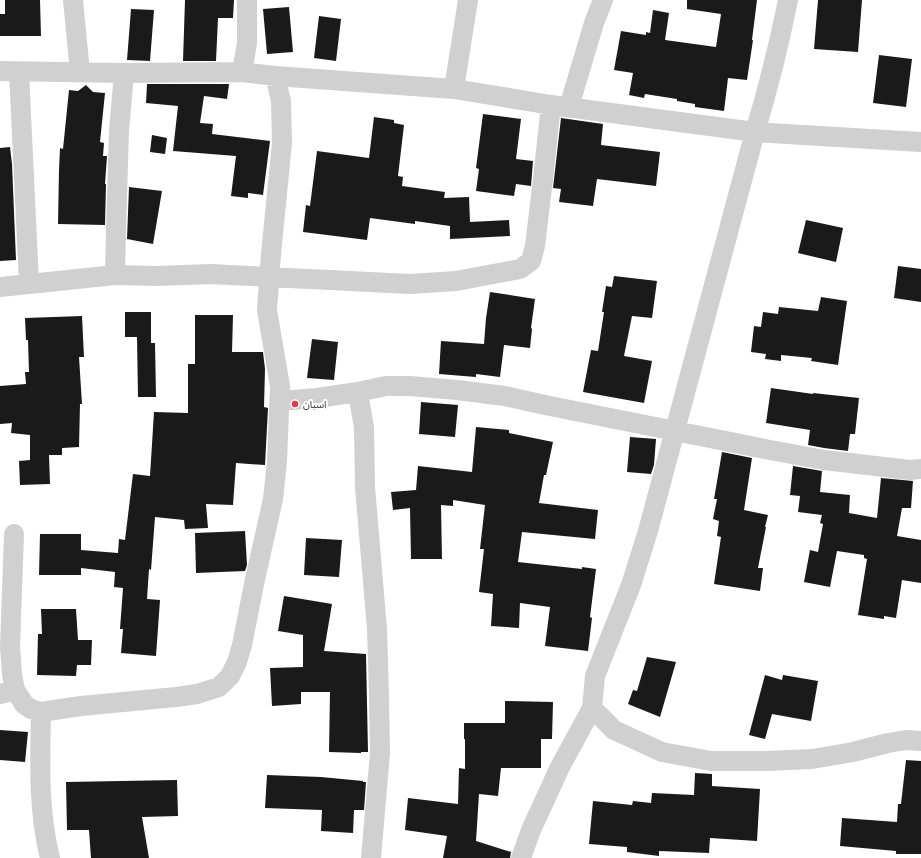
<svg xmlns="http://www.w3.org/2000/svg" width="921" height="858" viewBox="0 0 921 858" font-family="Quicksand,'Noto Sans Arabic',sans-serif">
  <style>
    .building { fill: #1a1a1a }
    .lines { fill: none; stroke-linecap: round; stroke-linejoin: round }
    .street { stroke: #d0d0d0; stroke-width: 20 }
    .poi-dot { fill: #e63946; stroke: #fff; stroke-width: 1.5 }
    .labels { text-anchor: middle; stroke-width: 4; stroke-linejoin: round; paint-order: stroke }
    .poi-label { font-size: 10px; fill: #333; stroke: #fff; text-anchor: start }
  </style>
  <rect width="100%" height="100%" fill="#fff"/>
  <path class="building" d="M 5,0 L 40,0 L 41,36 L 0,36 L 0,14 L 5,14 Z
    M 185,0 L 234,0 L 233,18 L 218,18 L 216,61 L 183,61 Z
    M 687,0 L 757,0 L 752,40 L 753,40 L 747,80 L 728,78 L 724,111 L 695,107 L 695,104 L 677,101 L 677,99 L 645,94 L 644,98 L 629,95 L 633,73 L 614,70 L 621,31 L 646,35 L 646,32 L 650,33 L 653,10 L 669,13 L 665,40 L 716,47 L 721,14 L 687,9 Z
    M 818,0 L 862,0 L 858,52 L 814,49 Z
    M 289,7 L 293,52 L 267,54 L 263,9 Z
    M 131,9 L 154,10 L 150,61 L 127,60 Z
    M 319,16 L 341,19 L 336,61 L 314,58 Z
    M 879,55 L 912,59 L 906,107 L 873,103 Z
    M 147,84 L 229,84 L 227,99 L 204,96 L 200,123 L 213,124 L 212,134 L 270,141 L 263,195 L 248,193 L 248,198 L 231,196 L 236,156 L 173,151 L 178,106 L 146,103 Z
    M 86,85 L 93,92 L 105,93 L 100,142 L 104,143 L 103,156 L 107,156 L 105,184 L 106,184 L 105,225 L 58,224 L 59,170 L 60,148 L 63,149 L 69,90 L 78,91 Z
    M 483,114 L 521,119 L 516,159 L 533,161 L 531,186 L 516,184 L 514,196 L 476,191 L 479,169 L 476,168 Z
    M 374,117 L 394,120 L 394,123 L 404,125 L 398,176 L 403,177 L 402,186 L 445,192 L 444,198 L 469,197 L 470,222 L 509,220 L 510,236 L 450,239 L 450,226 L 415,221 L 415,224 L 370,218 L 367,240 L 303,232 L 306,205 L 310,206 L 317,151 L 369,158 Z
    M 561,118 L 603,124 L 601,145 L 660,152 L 656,186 L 597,179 L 593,206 L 559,202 L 561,189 L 553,188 Z
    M 152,135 L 167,138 L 165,154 L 150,152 Z
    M 10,147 L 12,164 L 16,260 L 0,261 L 0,148 Z
    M 129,187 L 162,191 L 153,244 L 127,239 Z
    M 806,220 L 843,228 L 836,262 L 798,253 Z
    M 898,266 L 921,269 L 921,302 L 894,298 Z
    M 614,276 L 657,281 L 652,318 L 632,316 L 624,356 L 652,361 L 644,403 L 583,392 L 591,350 L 598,351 L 604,312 L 602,312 L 606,286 L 612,287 Z
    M 490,292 L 535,299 L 531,328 L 532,329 L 530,348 L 504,345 L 500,377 L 476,374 L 476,377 L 439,374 L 441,341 L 484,344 L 486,318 Z
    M 821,297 L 847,301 L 838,365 L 811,361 L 812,358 L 781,355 L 781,361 L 765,359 L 766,354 L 751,352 L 754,326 L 761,327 L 763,312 L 778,314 L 779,307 L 818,311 Z
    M 125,312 L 151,312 L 151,343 L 155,343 L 156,397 L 138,397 L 137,337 L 125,337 Z
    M 195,315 L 233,315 L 232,352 L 263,352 L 265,369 L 264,407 L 268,408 L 265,465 L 236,463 L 233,505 L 206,504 L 208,528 L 185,529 L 184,520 L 155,517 L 151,570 L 149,569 L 147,599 L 160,600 L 156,656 L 121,653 L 123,629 L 120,629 L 123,588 L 114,587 L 115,572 L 81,568 L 81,575 L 39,575 L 40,534 L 81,534 L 81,550 L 118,553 L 119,539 L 125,540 L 133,474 L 150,476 L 154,412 L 188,413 L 188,364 L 195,364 Z
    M 82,316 L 84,357 L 79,357 L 82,404 L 80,404 L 79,447 L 62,448 L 62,455 L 49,455 L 50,484 L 20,485 L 19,461 L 30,460 L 30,435 L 11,433 L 12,423 L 0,424 L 0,386 L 26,384 L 25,372 L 29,372 L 28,340 L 26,340 L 25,318 Z
    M 312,339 L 338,342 L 334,380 L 307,378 Z
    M 771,388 L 813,394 L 813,393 L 859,398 L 855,434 L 850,434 L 848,451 L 824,448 L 808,445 L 810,430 L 766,423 Z
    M 421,402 L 458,405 L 455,437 L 419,434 Z
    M 476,427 L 509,430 L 509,433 L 553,442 L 546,475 L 544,475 L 539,503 L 598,510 L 595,539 L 522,532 L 518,562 L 582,569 L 582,567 L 596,569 L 590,617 L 592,618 L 588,651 L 545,646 L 550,607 L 520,603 L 519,628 L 491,626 L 493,594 L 479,592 L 484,549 L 480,549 L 485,505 L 453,500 L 453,506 L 441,505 L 442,559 L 411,559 L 410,508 L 393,510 L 391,492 L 416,490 L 418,466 L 472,472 Z
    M 630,437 L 656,439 L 654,465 L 651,474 L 627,472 Z
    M 722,452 L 752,458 L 744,510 L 768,515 L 765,527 L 766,527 L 758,568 L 763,568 L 760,591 L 714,584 L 721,537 L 717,536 L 719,521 L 713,519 L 717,499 L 714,499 Z
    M 793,466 L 822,471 L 820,492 L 850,495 L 849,513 L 877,518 L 881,478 L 913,481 L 911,508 L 902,508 L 897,536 L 921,540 L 921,583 L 902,580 L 896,618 L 884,616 L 884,619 L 858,615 L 867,559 L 864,558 L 864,555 L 837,551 L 830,587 L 804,582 L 810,550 L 818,552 L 823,524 L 820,523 L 822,515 L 798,512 L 800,496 L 790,495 Z
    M 245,531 L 247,565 L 245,571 L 196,573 L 195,533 Z
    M 306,538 L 342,540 L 339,577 L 304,575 Z
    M 284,596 L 332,604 L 324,651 L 366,654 L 368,752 L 361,752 L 361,753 L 329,752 L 330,692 L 301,692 L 301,704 L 272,706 L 270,668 L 303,667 L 303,635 L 278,631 Z
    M 41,609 L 76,609 L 78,640 L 92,640 L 91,665 L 77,665 L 76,676 L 37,675 L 38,634 L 42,634 Z
    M 647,657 L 676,662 L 660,717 L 628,704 L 633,690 L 637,691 Z
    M 765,675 L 782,680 L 783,675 L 818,681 L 811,721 L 772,714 L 765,739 L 749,735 Z
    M 505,701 L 553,702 L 552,739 L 541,739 L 541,768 L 501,768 L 498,796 L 479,794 L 476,841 L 511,852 L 510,858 L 443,858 L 447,836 L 405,830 L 408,798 L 458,804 L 459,768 L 465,769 L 465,739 L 464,739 L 464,723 L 505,723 Z
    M 0,730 L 28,732 L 25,762 L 0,760 Z
    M 906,760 L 921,761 L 921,854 L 896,854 L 896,851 L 840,846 L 842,818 L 897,822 L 898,804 L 901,804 Z
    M 695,773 L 712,774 L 712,786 L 760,789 L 757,841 L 710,838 L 709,853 L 659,851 L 659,856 L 627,852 L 627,847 L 589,844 L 593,801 L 632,805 L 633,801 L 651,803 L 652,793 L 694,795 Z
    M 267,775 L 321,777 L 363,781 L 363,782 L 366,782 L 364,810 L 354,810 L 353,833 L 321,831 L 322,810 L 265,808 Z
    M 177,780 L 178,816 L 142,817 L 149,858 L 91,858 L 89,830 L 67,830 L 66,782 Z"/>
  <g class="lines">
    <path class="street" d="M 73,0 L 80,72
      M 0,71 L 124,73 L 242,72 L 275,76 L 454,89 L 551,105 L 755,132 L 921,142
      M 19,72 L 29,283
      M 242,72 L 247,43 L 247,0
      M 454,89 L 468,0
      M 569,107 L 594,23 L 603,0
      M 115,275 L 116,230 L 119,131 L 124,73
      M 0,287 L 115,275 L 157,276 L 210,274 L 410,284 L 456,281 L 520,269 L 531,261 L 535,246 L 543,179 L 551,105
      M 358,392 L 364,428 L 365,487 L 377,629 L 379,696 L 380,753 L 371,858
      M 280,401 L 317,398 L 358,392 L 386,386 L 410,386 L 457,390 L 505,396 L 545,405 L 770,450 L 824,460 L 910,470 L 921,469
      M 15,690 L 24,704 L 31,709 L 41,712 L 81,706 L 176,697 L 197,694 L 219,687 L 230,676 L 237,662 L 242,645 L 254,584 L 273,499 L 277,462 L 280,386 L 267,310 L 271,254 L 282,143 L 281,101 L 275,76
      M 0,694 L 15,690 L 12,674 L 10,647 L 14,534
      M 592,708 L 614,730 L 662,752 L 711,761 L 767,761 L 812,759 L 853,752 L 888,743 L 906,740 L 921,741
      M 41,712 C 40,760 38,811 50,858
      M 521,858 L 531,830 L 560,767 L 592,708 L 595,676 L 631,585 L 648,531 L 755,132 C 768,89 779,45 788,0"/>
  </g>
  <circle class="poi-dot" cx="295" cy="404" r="4"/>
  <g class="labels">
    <g class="poi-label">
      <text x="303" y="408">اسبان</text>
    </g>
  </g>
</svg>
